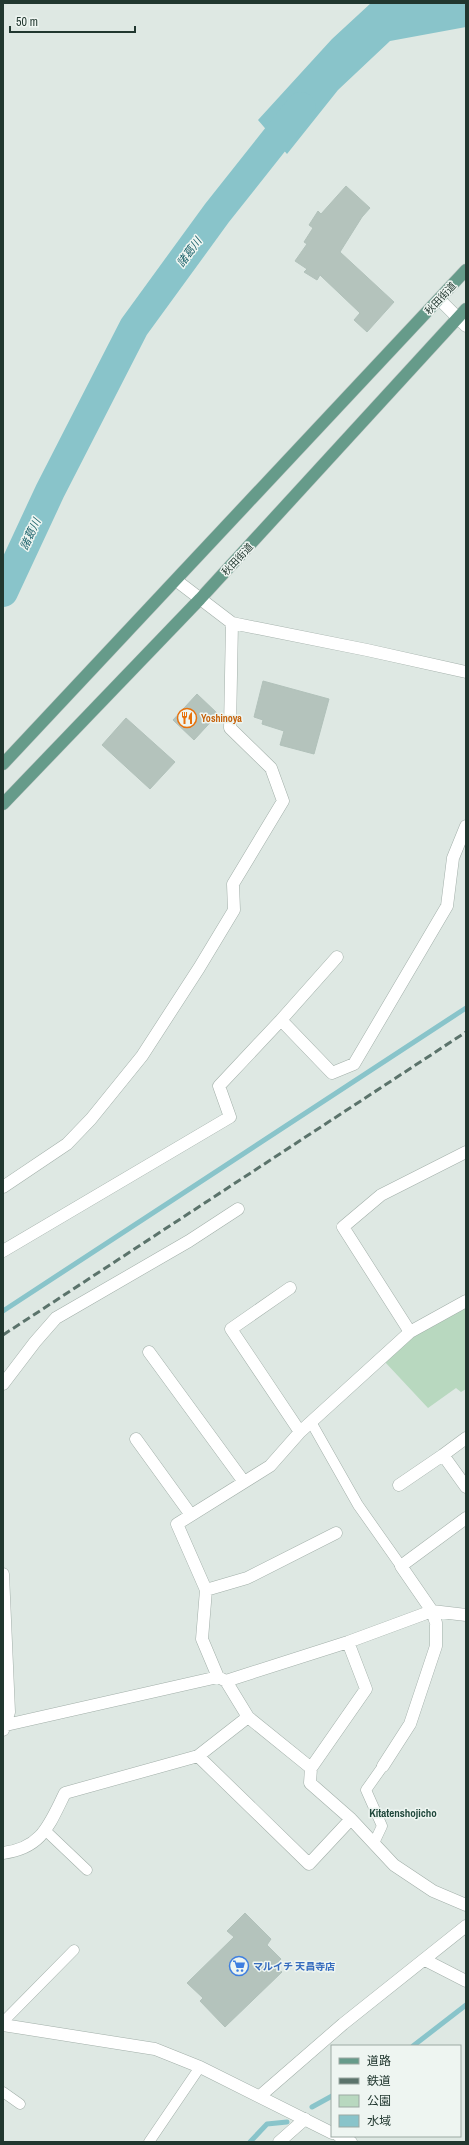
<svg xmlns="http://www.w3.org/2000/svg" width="469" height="2145" viewBox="0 0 469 2145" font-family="'Archivo Narrow','Noto Sans JP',sans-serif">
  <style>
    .green { fill: #b8d8bf }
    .water { fill: #89c4ca }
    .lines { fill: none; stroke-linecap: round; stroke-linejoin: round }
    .stream { stroke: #89c4ca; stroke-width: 5 }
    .river { stroke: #89c4ca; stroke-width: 30 }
    .building { fill: #b4c3bc; stroke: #b1c1ba }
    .service-casing { stroke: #a2afa9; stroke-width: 11 }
    .minor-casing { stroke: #a2afa9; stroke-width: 13 }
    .tertiary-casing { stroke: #a2afa9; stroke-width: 13 }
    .primary-casing { stroke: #bcc3c1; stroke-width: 13 }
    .service { stroke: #fff; stroke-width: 10 }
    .minor { stroke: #fff; stroke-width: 12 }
    .tertiary { stroke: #fff; stroke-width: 12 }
    .primary { stroke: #669b8a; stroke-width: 12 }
    .rail { stroke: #5b736b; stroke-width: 3; stroke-dasharray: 8 4; stroke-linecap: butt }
    .labels { text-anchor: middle; stroke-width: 3; stroke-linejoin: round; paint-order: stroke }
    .street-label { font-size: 10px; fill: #21372f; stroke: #eef5f1 }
    .food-label { font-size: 10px; font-weight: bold; fill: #c56008; stroke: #eef5f1; text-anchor: start }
    .shop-label { font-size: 10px; font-weight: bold; fill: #366cbe; stroke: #eef5f1; text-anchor: start }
    .water-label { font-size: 11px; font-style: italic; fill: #20656d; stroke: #eef5f1 }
    .neighbourhood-label { font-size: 11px; font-weight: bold; fill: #1f473b; stroke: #eef5f1 }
  </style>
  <rect width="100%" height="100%" fill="#dee8e3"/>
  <path class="green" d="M 464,1307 L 466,1311 L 466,1389 L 461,1392 L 456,1388 L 428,1408 L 385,1362 L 412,1335 Z"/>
  <path class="water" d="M 371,3 L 466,3 L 466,27 L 390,41 L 338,90 L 287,154 L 258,120 L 332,39 Z"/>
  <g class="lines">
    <path class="stream" d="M 3,1311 L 466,1008
      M 413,2046 L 466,2005
      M 312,2107 L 332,2096
      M 250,2142 L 267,2124 L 287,2122"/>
    <path class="river" d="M 3,592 L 50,491 L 134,327 L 217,213 L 301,107"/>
  </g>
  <path class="building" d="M 346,186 L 370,208 L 362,217 L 340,252 L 394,302 L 367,332 L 354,320 L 360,313 L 320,275 L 317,280 L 304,272 L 307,269 L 295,261 L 307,244 L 304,242 L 313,228 L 309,225 L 318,211 L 321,214 Z
    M 263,681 L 329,699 L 314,754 L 280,745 L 284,731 L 262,724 L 263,720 L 254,717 Z
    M 197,694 L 218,714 L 194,740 L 173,720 Z
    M 126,718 L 175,762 L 150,789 L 102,745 Z
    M 245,1913 L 271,1939 L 267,1945 L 281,1959 L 275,1966 L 282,1972 L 225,2027 L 200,2001 L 203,1998 L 187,1983 L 234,1937 L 227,1931 Z"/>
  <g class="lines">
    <defs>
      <path id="service" d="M 311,1422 L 358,1505 L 401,1566
        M 46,1831 L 87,1870
        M 374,1843 L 382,1826 L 366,1790 L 383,1766
        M 3,2022 L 74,1950
        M 3,2092 L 20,2104
        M 149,2142 L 200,2067"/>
      <path id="minor" d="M 177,581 L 232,623 L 367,650 L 466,672
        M 281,1020 L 337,957
        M 466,1152 L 381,1195 L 343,1227 L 410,1332 L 300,1432 L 270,1466 L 177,1524 L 206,1590 L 202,1639 L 218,1677 L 226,1681 L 248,1717 L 311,1768 L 310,1783 L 351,1819 L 394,1865 L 433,1891 L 466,1905
        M 3,1187 L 67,1144 L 91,1119 L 142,1056 L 199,968 L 234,910 L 233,884 L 283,801 L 271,768 L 230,728 L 232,623
        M 3,1251 L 230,1117 L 219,1086 L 281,1020 L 332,1073 L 354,1064 L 447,906 L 453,858 L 466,826
        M 290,1288 L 231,1329 L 300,1432
        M 410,1332 L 466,1301
        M 149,1352 L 244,1482
        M 3,1384 L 35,1342 L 56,1318 L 189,1241 L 238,1209
        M 466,1438 L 443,1455 L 466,1487
        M 136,1439 L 191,1515
        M 399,1485 L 443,1455
        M 3,1574 L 9,1712 L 3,1730
        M 206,1590 L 247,1578 L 336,1533
        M 226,1681 L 348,1642 L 432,1611 L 466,1615
        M 6,1725 L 218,1677
        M 198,1756 L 309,1864 L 351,1819
        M 383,1766 L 410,1724 L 436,1646 L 436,1623 L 432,1611 L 401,1566 L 466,1518
        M 311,1768 L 366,1689 L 348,1642
        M 3,1853 C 42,1848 49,1825 65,1793 L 198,1756 L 248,1717
        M 425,1960 L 466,1981
        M 260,2096 L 343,2024 L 466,1926
        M 279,2142 L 305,2119"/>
      <path id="tertiary" d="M 439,299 L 466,326
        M 3,2025 L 155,2049 L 200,2067 L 332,2133
        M 339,2136 L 351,2142"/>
      <path id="primary" d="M 3,764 L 466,270
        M 3,804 L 200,599 L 466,309"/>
    </defs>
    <use href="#service" class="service-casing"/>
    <use href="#minor" class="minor-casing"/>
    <use href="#tertiary" class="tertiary-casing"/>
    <use href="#primary" class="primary-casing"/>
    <use href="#service" class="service"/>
    <use href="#minor" class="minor"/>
    <use href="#tertiary" class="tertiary"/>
    <use href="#primary" class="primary"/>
    <path class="rail" d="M 3,1335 L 466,1032"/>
  </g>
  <defs>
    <symbol id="restaurant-ring" viewBox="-11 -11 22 22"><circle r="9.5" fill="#eef5f1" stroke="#e8710a" stroke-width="1.5"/><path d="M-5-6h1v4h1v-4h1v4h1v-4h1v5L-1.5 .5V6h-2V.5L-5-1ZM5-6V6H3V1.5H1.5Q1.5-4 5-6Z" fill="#e8710a"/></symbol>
    <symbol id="supermarket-ring" viewBox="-11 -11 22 22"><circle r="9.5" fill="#eef5f1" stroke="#3f7fe0" stroke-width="1.5"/><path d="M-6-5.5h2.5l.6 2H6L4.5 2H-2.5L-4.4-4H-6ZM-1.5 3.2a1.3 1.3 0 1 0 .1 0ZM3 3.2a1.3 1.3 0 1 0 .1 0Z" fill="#3f7fe0"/></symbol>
  </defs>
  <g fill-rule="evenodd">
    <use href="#restaurant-ring" x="176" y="707" width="22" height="22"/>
    <use href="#supermarket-ring" x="228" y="1955" width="22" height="22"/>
  </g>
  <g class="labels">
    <g class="street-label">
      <text transform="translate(440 298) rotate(-47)" y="4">秋田街道</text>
      <text transform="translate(237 559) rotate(-47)" y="4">秋田街道</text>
    </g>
    <g class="food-label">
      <text x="201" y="722">Yoshinoya</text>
    </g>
    <g class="shop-label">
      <text x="253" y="1970">マルイチ 天昌寺店</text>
    </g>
    <g class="water-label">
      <text transform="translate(189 252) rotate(-54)" y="4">諸葛川</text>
      <text transform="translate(30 534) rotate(-65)" y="4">諸葛川</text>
    </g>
    <g class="neighbourhood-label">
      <text x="403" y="1817">Kitatenshojicho</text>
    </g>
  </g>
  <rect width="469" height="2145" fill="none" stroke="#21372f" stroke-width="8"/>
  <rect x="331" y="2045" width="130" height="92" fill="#eef5f1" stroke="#9ca9a3"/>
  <rect x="339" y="2058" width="20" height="6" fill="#669b8a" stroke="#9ca9a3"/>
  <text x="367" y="2065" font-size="12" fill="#21372f">道路</text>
  <rect x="339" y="2078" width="20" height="6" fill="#5b736b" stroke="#9ca9a3"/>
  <text x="367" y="2085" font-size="12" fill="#21372f">鉄道</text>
  <rect x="339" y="2095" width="20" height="12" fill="#b8d8bf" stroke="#9ca9a3"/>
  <text x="367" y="2105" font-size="12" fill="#21372f">公園</text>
  <rect x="339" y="2115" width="20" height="12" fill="#89c4ca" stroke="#9ca9a3"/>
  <text x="367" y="2125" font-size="12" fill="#21372f">水域</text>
  <path d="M10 26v6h125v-6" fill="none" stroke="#21372f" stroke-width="2"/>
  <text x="16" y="26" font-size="12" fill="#21372f" stroke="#eef5f1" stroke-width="3" paint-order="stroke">50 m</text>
</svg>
